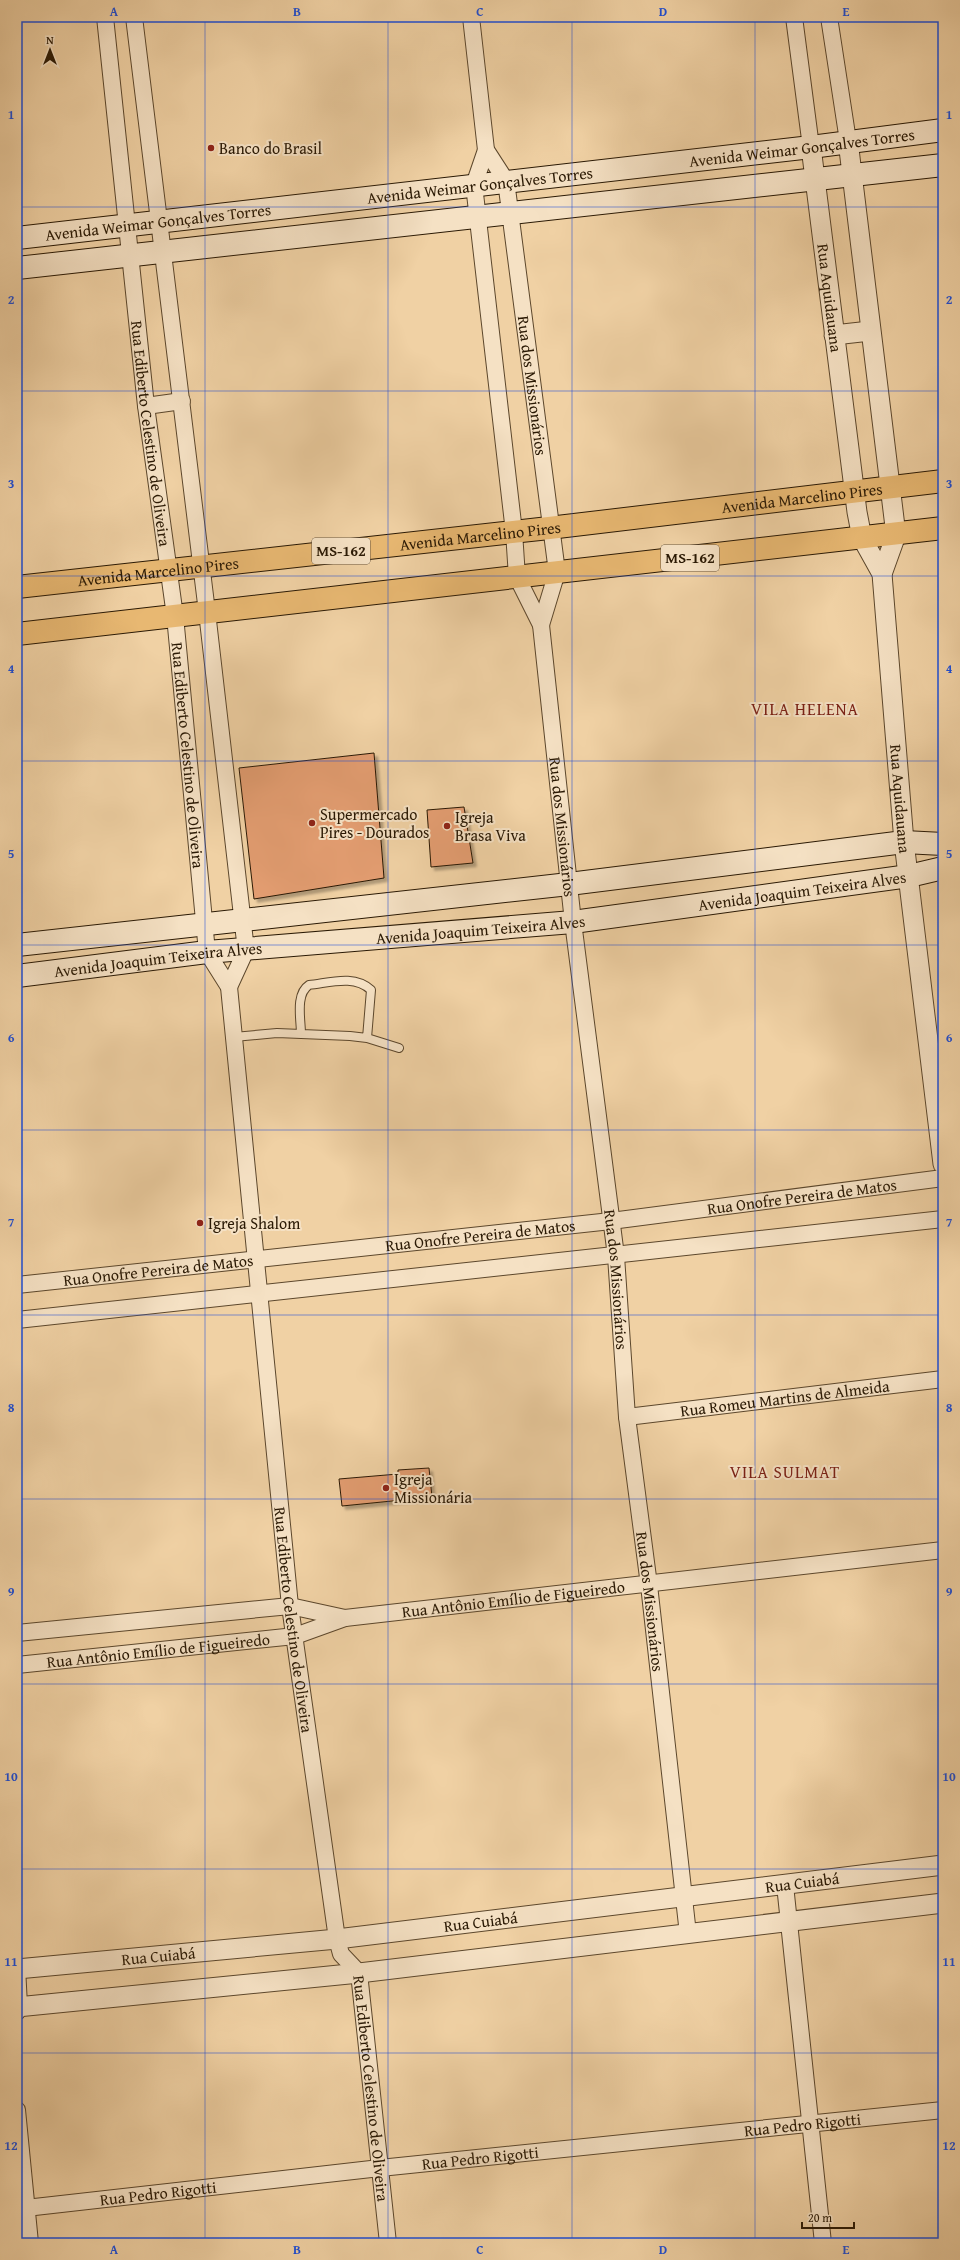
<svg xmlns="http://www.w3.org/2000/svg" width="960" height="2260" viewBox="0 0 960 2260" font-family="'Gentium Book Plus',serif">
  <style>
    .building { fill: #e39d71; stroke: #2a1904; filter: url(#shadow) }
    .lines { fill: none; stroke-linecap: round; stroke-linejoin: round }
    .service-casing { stroke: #5c472c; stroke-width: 10 }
    .minor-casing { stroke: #5c472c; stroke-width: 18 }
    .tertiary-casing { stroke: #5c472c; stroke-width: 21 }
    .secondary-casing { stroke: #2a1904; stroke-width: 24 }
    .primary-casing { stroke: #2a1904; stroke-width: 24 }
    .service { stroke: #f5e1c4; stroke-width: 8 }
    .minor { stroke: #f5e1c4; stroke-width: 16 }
    .tertiary { stroke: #f5e1c4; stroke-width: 19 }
    .secondary { stroke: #f5e1c4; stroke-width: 22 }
    .primary { stroke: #e8b872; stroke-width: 22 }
    .grid { fill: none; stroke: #1d4ed8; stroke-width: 1; stroke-opacity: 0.55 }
    .poi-dot { fill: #8f2418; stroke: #f5e1c4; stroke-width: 1.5 }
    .labels { text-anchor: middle; stroke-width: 4; stroke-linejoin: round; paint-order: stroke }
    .shield { fill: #f5e1c4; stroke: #67553e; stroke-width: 1 }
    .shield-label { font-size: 15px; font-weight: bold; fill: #2a1904 }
    .street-label { font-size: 16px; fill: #2a1904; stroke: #f5e1c4 }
    .poi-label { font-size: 16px; fill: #2a1904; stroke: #f5e1c4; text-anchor: start }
    .neighbourhood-label { font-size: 17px; letter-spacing: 1px; fill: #7a1f14; stroke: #f5e1c4 }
    .neatline { fill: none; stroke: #1d4ed8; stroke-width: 1.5 }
    .grid-label { font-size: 13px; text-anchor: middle; font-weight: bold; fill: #1d4ed8 }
  </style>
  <defs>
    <filter id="shadow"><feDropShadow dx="3.5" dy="3.5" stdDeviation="1" flood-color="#0004"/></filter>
  </defs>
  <rect width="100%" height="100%" fill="#f0d1a4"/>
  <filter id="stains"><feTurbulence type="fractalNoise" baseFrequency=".005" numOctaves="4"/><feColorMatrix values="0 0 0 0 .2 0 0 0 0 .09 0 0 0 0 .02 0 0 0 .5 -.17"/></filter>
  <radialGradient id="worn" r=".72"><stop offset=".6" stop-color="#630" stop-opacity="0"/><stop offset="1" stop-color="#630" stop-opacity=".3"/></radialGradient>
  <path class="building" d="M 374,753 L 384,878 L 254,899 L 239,768 Z
    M 464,807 L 473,863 L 431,867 L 427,810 Z
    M 429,1468 L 432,1497 L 342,1506 L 339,1479 L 398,1474 L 398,1470 Z"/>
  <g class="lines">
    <defs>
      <path id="service" d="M 301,1034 C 301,1020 295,994 309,985 C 329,983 354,974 371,990 L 367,1038
        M 234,1037 L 277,1033 L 350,1036 L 367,1038 L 399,1048"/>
      <g id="minor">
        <path id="s1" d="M 105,17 L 146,406 L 175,616 L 207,952 L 229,987 L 290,1606 L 337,1939 L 341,1954 L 359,1973 L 388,2243"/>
        <path d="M 134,17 L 207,612 L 244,933 L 246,950 L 229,987"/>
        <path id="s2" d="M 471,17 L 486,150 L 506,181 L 557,572 L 541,625"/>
        <path d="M 794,17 L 811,147"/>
        <path d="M 829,17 L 848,141"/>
        <path id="s3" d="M 486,150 L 474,185 L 514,532 L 517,577 L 541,625 L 573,922 L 616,1256 L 627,1417 L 649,1585 L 688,1934"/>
        <path d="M 146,406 L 182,401"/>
        <path id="s4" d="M 17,1285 L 611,1221 L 943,1178"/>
        <path d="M 17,1320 L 943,1219"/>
        <path id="s5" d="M 627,1417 L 943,1379"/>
        <path d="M 17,1633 L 290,1606 L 345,1618"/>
        <path id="s6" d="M 17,1665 L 295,1636 L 345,1618 L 943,1550"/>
        <path d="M 785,1885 L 823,2243"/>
        <path d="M 17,1967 L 19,2006 L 17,2012"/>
        <path d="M 17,2110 L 30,2243"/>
        <path id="s7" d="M 17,2209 L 380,2168 L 943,2110"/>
      </g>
      <g id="tertiary">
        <path d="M 848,141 L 896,535 L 882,574"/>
        <path id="s8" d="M 811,147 L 857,512 L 862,538 L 882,574 L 904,842 L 943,1164"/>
        <path d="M 834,335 L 870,331"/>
        <path id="s9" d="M 17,1969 L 337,1939 L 943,1865"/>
        <path d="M 17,2007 L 359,1973 L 943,1903"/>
      </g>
      <g id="secondary">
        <path id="s10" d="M 17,238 L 811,147 L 943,130"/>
        <path d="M 17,268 L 943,165"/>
        <path d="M 17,945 L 569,884 L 904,842 L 943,844"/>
        <path id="s11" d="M 17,976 L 207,952 L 573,922 L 909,876 L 943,868"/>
      </g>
      <g id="primary">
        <path id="s12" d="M 17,587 L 549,528 L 943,481"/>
        <path d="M 17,634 L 943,528"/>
      </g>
    </defs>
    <use href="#service" class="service-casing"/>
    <use href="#minor" class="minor-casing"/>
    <use href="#tertiary" class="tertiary-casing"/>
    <use href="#secondary" class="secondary-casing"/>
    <use href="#primary" class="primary-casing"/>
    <use href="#service" class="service"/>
    <use href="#minor" class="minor"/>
    <use href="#tertiary" class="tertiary"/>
    <use href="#secondary" class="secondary"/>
    <use href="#primary" class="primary"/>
  </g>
  <path class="grid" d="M 205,17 L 205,2243M 388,17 L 388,2243M 572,17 L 572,2243M 755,17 L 755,2243M 17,207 L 943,207M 17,391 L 943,391M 17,576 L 943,576M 17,761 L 943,761M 17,945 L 943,945M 17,1130 L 943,1130M 17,1315 L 943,1315M 17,1499 L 943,1499M 17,1684 L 943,1684M 17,1869 L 943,1869M 17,2053 L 943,2053"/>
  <g class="poi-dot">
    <circle cx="211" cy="148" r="4"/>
    <circle cx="312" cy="823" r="4"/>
    <circle cx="447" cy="826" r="4"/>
    <circle cx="200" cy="1223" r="4"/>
    <circle cx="386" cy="1488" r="4"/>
  </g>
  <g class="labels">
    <g class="shield">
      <rect x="312" y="538" width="58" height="26" rx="3"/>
      <rect x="661" y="545" width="58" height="26" rx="3"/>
    </g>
    <g class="shield-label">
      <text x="341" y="556">MS-162</text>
      <text x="690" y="563">MS-162</text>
    </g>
    <g class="street-label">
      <text dy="6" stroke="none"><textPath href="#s10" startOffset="790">Avenida Weimar Gonçalves Torres</textPath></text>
      <text dy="6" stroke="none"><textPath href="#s10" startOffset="466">Avenida Weimar Gonçalves Torres</textPath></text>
      <text dy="6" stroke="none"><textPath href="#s10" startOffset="142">Avenida Weimar Gonçalves Torres</textPath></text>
      <text dy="6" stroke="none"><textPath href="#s8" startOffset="152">Rua Aquidauana</textPath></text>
      <text dy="6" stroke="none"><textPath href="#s2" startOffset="377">Rua dos Missionários</textPath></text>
      <text dy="6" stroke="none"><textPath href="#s1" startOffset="419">Rua Ediberto Celestino de Oliveira</textPath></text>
      <text dy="6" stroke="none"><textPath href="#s12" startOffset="790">Avenida Marcelino Pires</textPath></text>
      <text dy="6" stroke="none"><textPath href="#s12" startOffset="466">Avenida Marcelino Pires</textPath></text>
      <text dy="6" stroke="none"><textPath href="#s12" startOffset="142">Avenida Marcelino Pires</textPath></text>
      <text dy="6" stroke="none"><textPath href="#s1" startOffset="743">Rua Ediberto Celestino de Oliveira</textPath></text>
      <text dy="6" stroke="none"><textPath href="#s8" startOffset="661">Rua Aquidauana</textPath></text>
      <text dy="6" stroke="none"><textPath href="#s3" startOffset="688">Rua dos Missionários</textPath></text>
      <text dy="6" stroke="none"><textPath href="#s11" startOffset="790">Avenida Joaquim Teixeira Alves</textPath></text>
      <text dy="6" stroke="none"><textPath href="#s11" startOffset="466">Avenida Joaquim Teixeira Alves</textPath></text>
      <text dy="6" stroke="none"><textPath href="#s11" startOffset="142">Avenida Joaquim Teixeira Alves</textPath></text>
      <text dy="6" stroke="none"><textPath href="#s4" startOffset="790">Rua Onofre Pereira de Matos</textPath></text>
      <text dy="6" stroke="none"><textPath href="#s4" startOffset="466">Rua Onofre Pereira de Matos</textPath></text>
      <text dy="6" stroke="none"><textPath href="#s4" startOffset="142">Rua Onofre Pereira de Matos</textPath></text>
      <text dy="6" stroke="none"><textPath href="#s3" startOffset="1144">Rua dos Missionários</textPath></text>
      <text dy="6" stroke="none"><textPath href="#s5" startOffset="159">Rua Romeu Martins de Almeida</textPath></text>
      <text dy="6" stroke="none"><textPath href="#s6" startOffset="502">Rua Antônio Emílio de Figueiredo</textPath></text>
      <text dy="6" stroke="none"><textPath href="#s3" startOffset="1468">Rua dos Missionários</textPath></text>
      <text dy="6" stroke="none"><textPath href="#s1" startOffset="1618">Rua Ediberto Celestino de Oliveira</textPath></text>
      <text dy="6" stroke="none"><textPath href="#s6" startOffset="142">Rua Antônio Emílio de Figueiredo</textPath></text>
      <text dy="6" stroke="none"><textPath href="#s9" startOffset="790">Rua Cuiabá</textPath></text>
      <text dy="6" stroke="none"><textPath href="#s9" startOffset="466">Rua Cuiabá</textPath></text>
      <text dy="6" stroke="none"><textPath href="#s9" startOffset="142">Rua Cuiabá</textPath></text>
      <text dy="6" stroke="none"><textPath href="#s1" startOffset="2098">Rua Ediberto Celestino de Oliveira</textPath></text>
      <text dy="6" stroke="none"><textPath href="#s7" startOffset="790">Rua Pedro Rigotti</textPath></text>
      <text dy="6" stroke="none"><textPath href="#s7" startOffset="466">Rua Pedro Rigotti</textPath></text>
      <text dy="6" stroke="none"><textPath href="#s7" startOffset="142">Rua Pedro Rigotti</textPath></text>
    </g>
    <g class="poi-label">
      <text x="219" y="154">Banco do Brasil</text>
      <text x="320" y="820">Supermercado<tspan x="320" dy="18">Pires - Dourados</tspan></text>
      <text x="455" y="823">Igreja<tspan x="455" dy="18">Brasa Viva</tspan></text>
      <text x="208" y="1229">Igreja Shalom</text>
      <text x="394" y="1485">Igreja<tspan x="394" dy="18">Missionária</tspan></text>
    </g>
    <g class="neighbourhood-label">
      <text x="805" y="715">VILA HELENA</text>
      <text x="785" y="1478">VILA SULMAT</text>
    </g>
  </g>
  <rect width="960" height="2260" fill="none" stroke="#f0d1a4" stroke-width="44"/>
  <g transform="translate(50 50)" stroke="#f5e1c4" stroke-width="3" paint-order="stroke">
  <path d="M0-3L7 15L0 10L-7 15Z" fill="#2a1904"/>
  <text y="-6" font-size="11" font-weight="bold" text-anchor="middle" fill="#2a1904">N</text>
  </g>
  <path d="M802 2222v6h52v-6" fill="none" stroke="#2a1904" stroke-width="2"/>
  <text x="808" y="2222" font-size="12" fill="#2a1904" stroke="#f5e1c4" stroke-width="3" paint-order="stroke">20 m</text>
  <rect x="22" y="22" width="916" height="2216" class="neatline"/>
  <g class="grid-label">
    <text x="114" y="16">A</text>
    <text x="297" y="16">B</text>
    <text x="480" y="16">C</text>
    <text x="663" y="16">D</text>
    <text x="846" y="16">E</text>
    <text x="11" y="119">1</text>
    <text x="949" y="119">1</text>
    <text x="11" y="304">2</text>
    <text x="949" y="304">2</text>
    <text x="11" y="488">3</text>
    <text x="949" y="488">3</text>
    <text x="11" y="673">4</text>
    <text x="949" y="673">4</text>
    <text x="11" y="858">5</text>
    <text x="949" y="858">5</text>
    <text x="11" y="1042">6</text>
    <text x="949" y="1042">6</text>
    <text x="11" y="1227">7</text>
    <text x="949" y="1227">7</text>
    <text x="11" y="1412">8</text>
    <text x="949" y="1412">8</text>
    <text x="11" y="1596">9</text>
    <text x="949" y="1596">9</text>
    <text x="11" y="1781">10</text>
    <text x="949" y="1781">10</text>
    <text x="11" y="1966">11</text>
    <text x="949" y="1966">11</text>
    <text x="11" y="2150">12</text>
    <text x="949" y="2150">12</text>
    <text x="114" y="2254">A</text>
    <text x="297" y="2254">B</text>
    <text x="480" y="2254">C</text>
    <text x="663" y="2254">D</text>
    <text x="846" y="2254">E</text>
  </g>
  <rect width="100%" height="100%" filter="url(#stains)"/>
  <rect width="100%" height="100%" fill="url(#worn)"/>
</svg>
